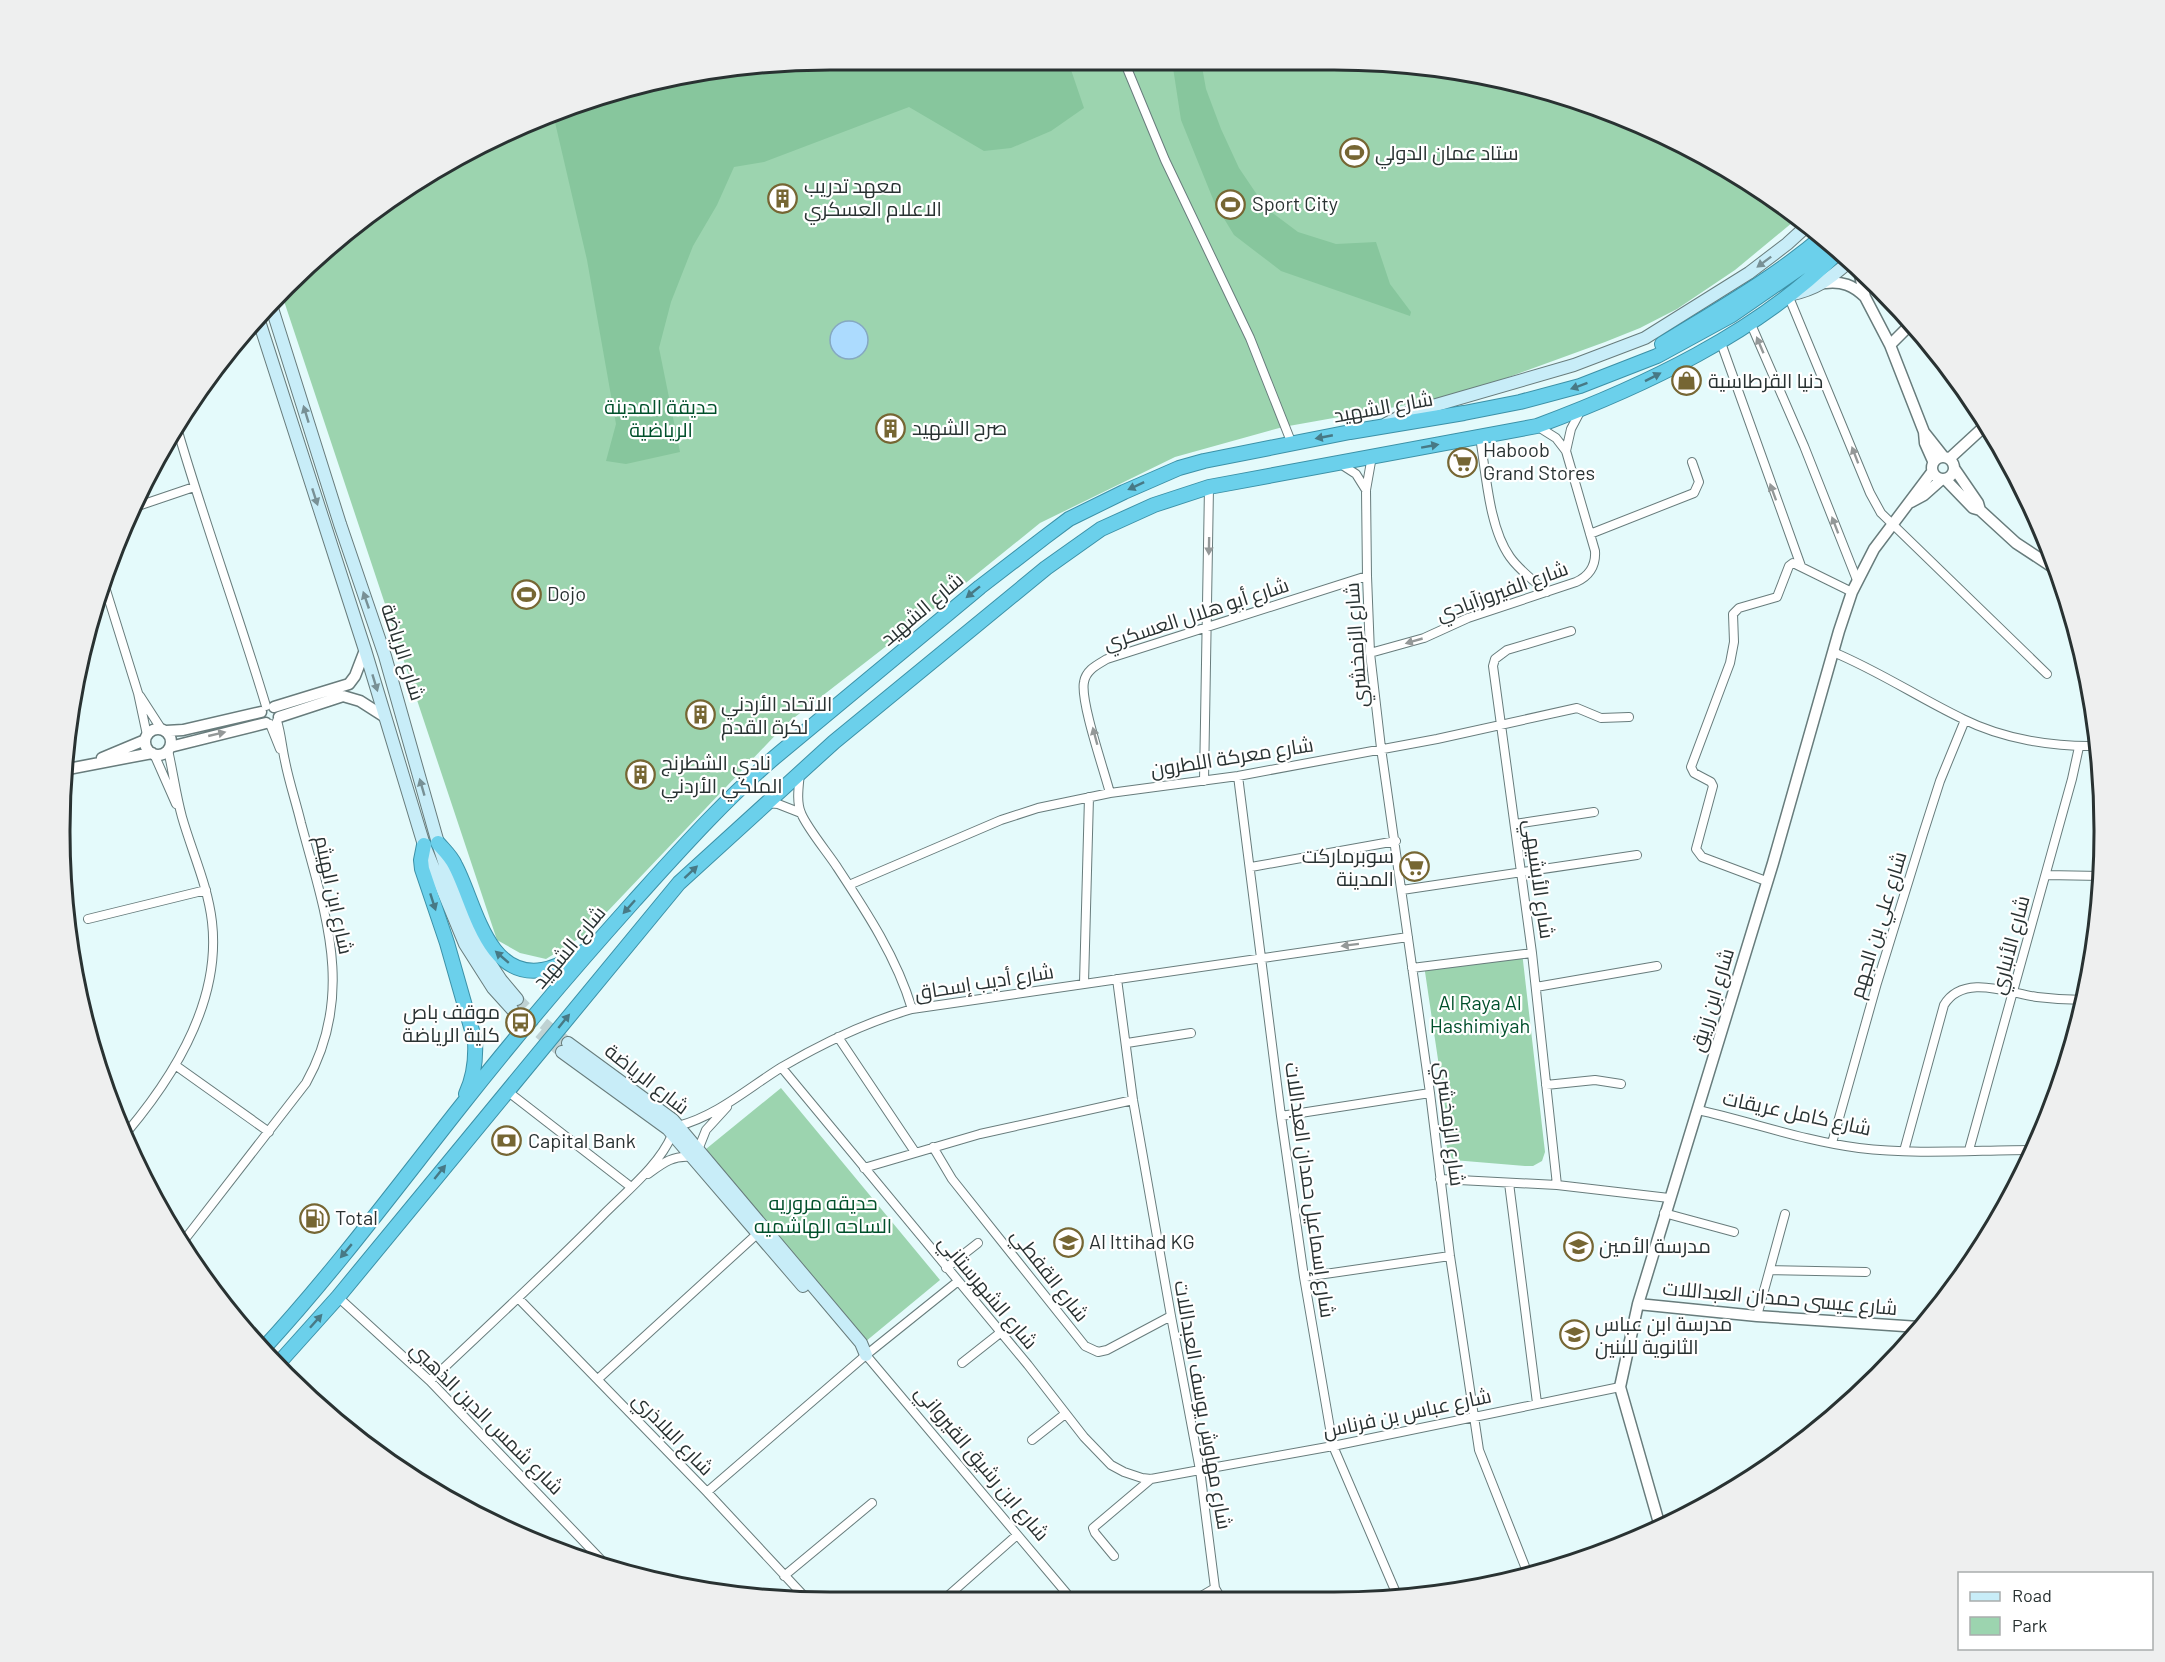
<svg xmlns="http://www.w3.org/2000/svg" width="2165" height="1662" viewBox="0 0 2165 1662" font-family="Barlow,Cairo,sans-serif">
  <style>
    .green { fill: #9cd4af }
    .forest { fill: #87c69d }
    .water { fill: #acdbfe; stroke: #85a8c1; stroke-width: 1.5 }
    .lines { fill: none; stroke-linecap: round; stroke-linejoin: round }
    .secondary-tunnel { stroke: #bfd2d3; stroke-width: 12; stroke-dasharray: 12 6; stroke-linecap: butt }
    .minor-casing { stroke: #687c7c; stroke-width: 10 }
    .tertiary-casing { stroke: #687c7c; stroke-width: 13 }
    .secondary-casing { stroke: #687c7c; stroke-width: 14 }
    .trunk-casing { stroke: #3c91a7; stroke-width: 16 }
    .minor { stroke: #fff; stroke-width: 8 }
    .tertiary { stroke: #fff; stroke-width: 10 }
    .secondary { stroke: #c8edf8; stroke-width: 12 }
    .trunk { stroke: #6bd0eb; stroke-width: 14 }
    .oneway { fill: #789095 }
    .oneway2 { fill: #949898 }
    .oneway3 { fill: #477985 }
    .labels { text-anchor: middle; stroke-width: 4.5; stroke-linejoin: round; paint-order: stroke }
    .poi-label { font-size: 20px; fill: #293232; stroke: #fff; text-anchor: start }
    .park-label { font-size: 20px; fill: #00502b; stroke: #fff }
    .street-label { font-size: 20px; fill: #293232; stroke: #fff }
    .rim { fill: none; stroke: #293232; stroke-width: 3 }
  </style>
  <rect width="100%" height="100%" fill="#e4fafb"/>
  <path class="green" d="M 831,60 L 1384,62 L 1534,86 L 1675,140 L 1799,217 L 1735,270 L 1677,309 L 1640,328 L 1605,342 L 1457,396 L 1283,427 L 1175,457 L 1040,523 L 920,620 L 786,724 L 586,934 L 546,959 L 520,953 L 497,940 L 281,292 L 286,286 L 445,163 L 631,86 Z
    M 1522,952 L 1545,1152 L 1542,1161 L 1533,1166 L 1525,1166 L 1453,1160 L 1448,1151 L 1443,1132 L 1448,1127 L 1424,965 Z
    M 781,1088 L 940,1280 L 865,1342 L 706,1149 Z"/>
  <path class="forest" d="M 831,60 L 1068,61 L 1084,108 L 1051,131 L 1011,148 L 984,151 L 909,107 L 764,162 L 734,167 L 717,205 L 693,246 L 671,302 L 659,348 L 680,452 L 626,464 L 606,461 L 616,424 L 587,260 L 554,118 L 631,86 Z
    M 1172,61 L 1201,61 L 1206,89 L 1221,129 L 1239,168 L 1266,208 L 1298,232 L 1336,244 L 1376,242 L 1390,284 L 1411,312 L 1410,316 L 1281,271 L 1234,235 L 1215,204 L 1181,120 Z"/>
  <path class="water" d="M830 340a19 19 0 1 1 38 0a19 19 0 1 1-38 0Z"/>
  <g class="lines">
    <path class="secondary-tunnel" d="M 517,999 L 533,1015 L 568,1043
      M 512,1009 L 562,1052"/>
    <defs>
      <path id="minor" d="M 1124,61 L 1165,160 L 1250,338 L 1292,444
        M 1788,295 L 1870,493 L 1881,513 L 2047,674
        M 1750,322 L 1804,446 L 1857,580
        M 1720,340 L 1801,566
        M 177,428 C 204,521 238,613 266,706
        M 1480,437 C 1486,473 1489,528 1510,557 C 1520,571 1534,581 1547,592
        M 1566,451 L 1571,429 L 1581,410
        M 1372,456 L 1366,490 L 1367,576 L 1370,653 L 1381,748 L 1430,1093 L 1450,1256 L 1479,1450 L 1528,1574
        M 1339,463 L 1356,474 L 1366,490
        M 138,506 L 194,487
        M 1590,534 L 1694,493 L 1699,482 L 1692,462
        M 105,587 L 138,693 L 147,735
        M 1833,652 C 1879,671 1919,698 1963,719 C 2003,739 2053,747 2097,746
        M 1370,653 L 1424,638 L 1468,618 L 1576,582 C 1589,576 1596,566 1595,551 L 1566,451 L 1556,438 L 1537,426
        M 140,696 L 162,730
        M 270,724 L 280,749
        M 154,754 L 176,804
        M 800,772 C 799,785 796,801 801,813 C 807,828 828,853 837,867 C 866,911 897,958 912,1009
        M 1238,776 L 1281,1116 L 1304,1277 L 1333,1446 L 1397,1595
        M 1204,781 L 1209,487
        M 1110,793 C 1104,770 1080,701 1084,682 C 1086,670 1097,665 1107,659 L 1367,576
        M 765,803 L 778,804 L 801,813
        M 1515,824 L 1594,812
        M 1251,867 L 1396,841
        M 2046,875 L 2101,876
        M 1766,881 L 1702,857 L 1696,849 L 1713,786 L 1711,782 L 1694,773 L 1691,767 L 1730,663 L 1734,642 L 1733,614 L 1739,608 L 1777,597 L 1789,566 L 1793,563 L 1852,592
        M 849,885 L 1001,820 L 1038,808 L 1110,793 L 1238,776 L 1437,739 L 1577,708 L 1601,718 L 1629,717
        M 1402,890 L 1637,855
        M 88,919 L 206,890
        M 1412,968 L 1532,953
        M 1117,979 L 1133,1100 L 1171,1316 L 1200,1470 L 1215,1588 L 1219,1595
        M 1084,983 L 1089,797
        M 1536,987 L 1657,966
        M 838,1037 L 915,1152
        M 1127,1043 L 1191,1033
        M 175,1065 L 269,1132
        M 782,1068 L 1028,1365 L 1084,1437 L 1111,1465 L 1124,1472 L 1142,1478 L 1151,1479 L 1200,1470 L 1333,1446 L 1620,1387
        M 1546,1085 L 1595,1080 L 1621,1084
        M 507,1091 L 631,1187
        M 1698,1110 C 1752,1122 1804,1141 1859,1148 C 1916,1155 1976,1150 2033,1150
        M 1281,1116 L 1430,1093
        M 678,1126 C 717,1116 748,1088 782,1067 C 823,1043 867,1022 912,1009 L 1408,937
        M 127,1132 C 175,1075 221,1000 212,922 C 208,886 192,852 182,817 C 176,795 173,772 168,750
        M 1832,1143 L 1877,983 L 1923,834 L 1940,781 L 1965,720
        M 933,1147 L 952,1179 L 1085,1346 L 1098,1352 L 1107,1350 L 1171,1316
        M 698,1150 L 706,1130 L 727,1107
        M 1969,1150 L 2072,779 L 2079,747
        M 1904,1151 L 1944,1005 C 1963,973 2009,993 2037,997 C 2053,999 2068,1000 2085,1000
        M 864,1168 L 980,1134 L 1133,1100
        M 648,1174 C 663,1163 673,1155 692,1157
        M 1440,1179 L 1557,1185 L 1669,1198
        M 1509,1183 L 1537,1403
        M 1557,1185 L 1532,953 L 1493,666 L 1495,659 L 1507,650 L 1571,631
        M 1664,1213 L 1734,1232
        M 182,1243 L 306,1083 C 356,994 325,913 301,823 C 296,802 289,782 285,761 C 282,748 281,734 277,721
        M 946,1268 L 978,1243
        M 1770,1270 L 1866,1272
        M 1304,1277 L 1450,1256
        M 338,1297 L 430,1381 L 608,1567
        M 518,1298 L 707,1492 L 803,1595
        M 1757,1316 L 1785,1214
        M 866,1355 L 1068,1595
        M 962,1363 L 1000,1333
        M 598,1379 L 757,1234
        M 430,1381 C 489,1325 549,1270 606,1212 C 629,1189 659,1165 672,1135
        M 1032,1440 L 1065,1414
        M 707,1492 L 866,1355 L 957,1282
        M 1114,1556 L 1095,1533 L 1093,1528 L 1151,1479
        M 784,1576 L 872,1503
        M 949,1595 L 1017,1535
        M 1203,1595 L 1215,1588"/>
      <path id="tertiary" d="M 1859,271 L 1865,297 L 1890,345 L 1924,432 L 1925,443 L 1933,461
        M 1825,283 C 1842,281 1853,285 1865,297
        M 1890,345 L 1913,322
        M 1924,432 L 1943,456
        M1932 468a11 11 0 1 1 22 0a11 11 0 1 1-22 0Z
        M 1950,458 L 1987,424
        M 1954,468 L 1978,503 L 1980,510
        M 1945,479 L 1973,508 L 1980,510 L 2016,543 L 2057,570
        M 1911,502 L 1924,495 L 1942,479
        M 274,707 L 349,684 L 355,676 L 365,650
        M 279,717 L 343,696 L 360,701 L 385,717
        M145 742a13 13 0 1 1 26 0a13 13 0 1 1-26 0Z
        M 166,731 L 183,730 L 261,712
        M 170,747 L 266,723
        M 102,758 L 145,740
        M 68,769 L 152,753
        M 1638,1304 L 1757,1316 L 1919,1327
        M 1659,1523 L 1620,1387 L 1638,1304 L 1773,863 L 1839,631 L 1852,592 L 1874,549 L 1932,472"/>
      <path id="secondary" d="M 1789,295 C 1817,289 1828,280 1849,262
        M 271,305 L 340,524 L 385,656 L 438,843 L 452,886 L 474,939 L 501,980 L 517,999
        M 259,321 L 365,650 L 424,845 L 465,944 L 493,988 L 512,1009
        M 1386,424 L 1405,414 L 1574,365 L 1645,338 L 1749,273 L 1787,244 L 1809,224
        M 568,1043 L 673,1120 L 861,1343 L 866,1355
        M 562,1052 L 668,1129 L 803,1286"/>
      <path id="trunk" d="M 1662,344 C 1717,310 1773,279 1822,237
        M 438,843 C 444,850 451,856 455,865 C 475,902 486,979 542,970 C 559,968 574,956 589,949
        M 424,845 L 421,860 L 422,869 L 447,943 L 475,1041 C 476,1059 474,1077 466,1094
        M 263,1349 C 334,1272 397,1187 461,1106 C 516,1036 575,967 634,901 C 681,849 727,797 781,752 L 980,587 L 1045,537 L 1069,519 L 1124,492 L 1179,468 L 1204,461 L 1350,432 L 1464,413 L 1520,402 L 1580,386 L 1657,356 L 1732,315 L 1813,259 L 1830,244
        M 277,1365 L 338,1297 L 679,883 L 834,742 L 1046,568 L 1101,529 L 1154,505 L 1209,487 L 1537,426 C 1642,387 1758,333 1838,252"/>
    </defs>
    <use href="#minor" class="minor-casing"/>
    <use href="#tertiary" class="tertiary-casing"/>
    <use href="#secondary" class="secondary-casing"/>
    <use href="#trunk" class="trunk-casing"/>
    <use href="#minor" class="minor"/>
    <use href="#tertiary" class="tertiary"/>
    <use href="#secondary" class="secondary"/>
    <use href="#trunk" class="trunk"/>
  </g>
  <defs><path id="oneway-solid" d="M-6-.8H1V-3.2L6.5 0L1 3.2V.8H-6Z" transform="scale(1.5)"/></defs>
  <g class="oneway">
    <use href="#oneway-solid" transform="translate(1764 262) rotate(143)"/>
    <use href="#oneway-solid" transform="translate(306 414) rotate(-107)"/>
    <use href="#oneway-solid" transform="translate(315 497) rotate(72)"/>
    <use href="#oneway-solid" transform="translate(366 600) rotate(-109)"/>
    <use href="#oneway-solid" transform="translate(375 683) rotate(73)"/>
    <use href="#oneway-solid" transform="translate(422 787) rotate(-106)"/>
  </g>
  <g class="oneway2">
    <use href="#oneway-solid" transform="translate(1760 345) rotate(-113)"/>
    <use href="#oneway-solid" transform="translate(1855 455) rotate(-111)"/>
    <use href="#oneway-solid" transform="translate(1773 492) rotate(-110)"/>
    <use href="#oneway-solid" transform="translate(1835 525) rotate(-111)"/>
    <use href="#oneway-solid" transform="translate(1209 546) rotate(91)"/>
    <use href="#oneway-solid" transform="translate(1414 641) rotate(164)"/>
    <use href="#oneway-solid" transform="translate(217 734) rotate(-13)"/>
    <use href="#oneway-solid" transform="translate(1095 736) rotate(-105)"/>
    <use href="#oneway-solid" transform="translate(1350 945) rotate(173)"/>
  </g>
  <g class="oneway3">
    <use href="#oneway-solid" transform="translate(1653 377) rotate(-27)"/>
    <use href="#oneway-solid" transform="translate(1579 386) rotate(160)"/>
    <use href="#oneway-solid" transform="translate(1324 437) rotate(169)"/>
    <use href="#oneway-solid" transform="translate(1430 446) rotate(-10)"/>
    <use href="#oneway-solid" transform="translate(1136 486) rotate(155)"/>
    <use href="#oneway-solid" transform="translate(973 592) rotate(141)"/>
    <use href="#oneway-solid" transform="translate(691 872) rotate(-43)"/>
    <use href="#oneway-solid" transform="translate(433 902) rotate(72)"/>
    <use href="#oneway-solid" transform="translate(629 907) rotate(132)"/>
    <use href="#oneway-solid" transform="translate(502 957) rotate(-139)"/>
    <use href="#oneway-solid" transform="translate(564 1021) rotate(-51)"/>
    <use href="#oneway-solid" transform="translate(440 1172) rotate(-51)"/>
    <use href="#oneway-solid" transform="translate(346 1251) rotate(130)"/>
    <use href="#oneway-solid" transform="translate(316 1321) rotate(-48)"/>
  </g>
  <defs>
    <symbol id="stadium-ring" viewBox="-11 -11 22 22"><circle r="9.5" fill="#fff" stroke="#766633" stroke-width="1.5"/><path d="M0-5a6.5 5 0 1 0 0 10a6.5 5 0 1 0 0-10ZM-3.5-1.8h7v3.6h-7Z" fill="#766633"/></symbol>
    <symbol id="building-ring" viewBox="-11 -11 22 22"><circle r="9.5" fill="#fff" stroke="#766633" stroke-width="1.5"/><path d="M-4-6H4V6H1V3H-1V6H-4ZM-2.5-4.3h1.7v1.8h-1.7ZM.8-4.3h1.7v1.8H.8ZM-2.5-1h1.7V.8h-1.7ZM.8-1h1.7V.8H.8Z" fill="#766633"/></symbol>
    <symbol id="shop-ring" viewBox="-11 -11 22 22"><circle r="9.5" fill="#fff" stroke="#766633" stroke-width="1.5"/><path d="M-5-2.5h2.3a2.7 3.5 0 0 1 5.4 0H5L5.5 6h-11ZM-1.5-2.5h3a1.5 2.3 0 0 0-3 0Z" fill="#766633"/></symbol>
    <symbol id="supermarket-ring" viewBox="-11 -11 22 22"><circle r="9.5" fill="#fff" stroke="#766633" stroke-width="1.5"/><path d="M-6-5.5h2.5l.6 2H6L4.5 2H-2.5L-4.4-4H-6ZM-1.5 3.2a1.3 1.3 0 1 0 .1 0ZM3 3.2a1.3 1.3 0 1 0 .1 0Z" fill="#766633"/></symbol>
    <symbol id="bus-ring" viewBox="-11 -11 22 22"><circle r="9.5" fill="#fff" stroke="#766633" stroke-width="1.5"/><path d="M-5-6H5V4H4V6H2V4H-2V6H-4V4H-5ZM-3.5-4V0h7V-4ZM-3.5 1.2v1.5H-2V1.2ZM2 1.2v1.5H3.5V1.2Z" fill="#766633"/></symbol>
    <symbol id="bank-ring" viewBox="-11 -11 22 22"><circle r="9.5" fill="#fff" stroke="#766633" stroke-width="1.5"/><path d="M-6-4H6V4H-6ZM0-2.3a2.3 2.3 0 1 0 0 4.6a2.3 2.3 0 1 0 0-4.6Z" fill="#766633"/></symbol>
    <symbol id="fuel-ring" viewBox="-11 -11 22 22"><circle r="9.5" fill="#fff" stroke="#766633" stroke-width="1.5"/><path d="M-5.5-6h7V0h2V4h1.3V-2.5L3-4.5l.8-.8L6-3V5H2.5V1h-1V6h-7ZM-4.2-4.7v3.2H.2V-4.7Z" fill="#766633"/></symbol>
    <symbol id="school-ring" viewBox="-11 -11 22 22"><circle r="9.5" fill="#fff" stroke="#766633" stroke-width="1.5"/><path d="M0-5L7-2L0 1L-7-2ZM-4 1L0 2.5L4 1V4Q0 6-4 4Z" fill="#766633"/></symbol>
  </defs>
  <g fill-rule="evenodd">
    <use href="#stadium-ring" x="1338" y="136" width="33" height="33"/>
    <use href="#building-ring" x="766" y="182" width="33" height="33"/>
    <use href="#stadium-ring" x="1214" y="188" width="33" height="33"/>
    <use href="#shop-ring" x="1670" y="364" width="33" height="33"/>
    <use href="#building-ring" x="874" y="412" width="33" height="33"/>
    <use href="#supermarket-ring" x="1446" y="446" width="33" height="33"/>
    <use href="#stadium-ring" x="510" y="578" width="33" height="33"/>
    <use href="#building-ring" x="684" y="698" width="33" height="33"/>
    <use href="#building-ring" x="624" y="758" width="33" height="33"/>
    <use href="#supermarket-ring" x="1398" y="850" width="33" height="33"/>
    <use href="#bus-ring" x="504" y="1006" width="33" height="33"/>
    <use href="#bank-ring" x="490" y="1124" width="33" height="33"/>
    <use href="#fuel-ring" x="298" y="1202" width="33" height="33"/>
    <use href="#school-ring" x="1052" y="1226" width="33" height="33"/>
    <use href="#school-ring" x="1562" y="1230" width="33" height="33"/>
    <use href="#school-ring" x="1558" y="1318" width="33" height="33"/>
  </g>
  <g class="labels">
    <g class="poi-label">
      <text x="1375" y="160">ستاد عمان الدولي</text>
      <text x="804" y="193">معهد تدريب<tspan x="804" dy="23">الاعلام العسكري</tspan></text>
      <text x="1252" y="211">Sport City</text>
      <text x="1708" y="388">دنيا القرطاسية</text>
      <text x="912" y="435">صرح الشهيد</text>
      <text x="1483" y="457">Haboob<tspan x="1483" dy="23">Grand Stores</tspan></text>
      <text x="547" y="601">Dojo</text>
      <text x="721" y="711">الاتحاد الأردني<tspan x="721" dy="23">لكرة القدم</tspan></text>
      <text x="661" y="770">نادي الشطرنج<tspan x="661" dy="23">الملكي الأردني</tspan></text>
      <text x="1394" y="863" text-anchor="end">سوبرماركت<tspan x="1394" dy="23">المدينة</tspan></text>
      <text x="500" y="1019" text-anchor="end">موقف باص<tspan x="500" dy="23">كلية الرياضة</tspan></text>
      <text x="528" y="1148">Capital Bank</text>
      <text x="335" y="1225">Total</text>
      <text x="1089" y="1249">Al Ittihad KG</text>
      <text x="1599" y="1253">مدرسة الأمين</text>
      <text x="1595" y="1331">مدرسة ابن عباس<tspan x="1595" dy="23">الثانوية للبنين</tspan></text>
    </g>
    <g class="park-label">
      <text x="661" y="414">حديقة المدينة<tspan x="661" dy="23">الرياضية</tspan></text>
      <text x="1480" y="1010">Al Raya Al<tspan x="1480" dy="23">Hashimiyah</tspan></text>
      <text x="823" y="1210">حديقه مروريه<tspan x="823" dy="23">الساحه الهاشميه</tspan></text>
    </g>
    <g class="street-label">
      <text transform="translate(1383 407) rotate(-10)" y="7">شارع الشهيد</text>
      <text transform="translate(1502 591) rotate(-20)" y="7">شارع الفيروزآبادي</text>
      <text transform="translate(922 609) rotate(-40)" y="7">شارع الشهيد</text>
      <text transform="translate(1196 614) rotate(-18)" y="7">شارع أبو هلال العسكري</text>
      <text transform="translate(1356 645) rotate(-94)" y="7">شارع الزمخشري</text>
      <text transform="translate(403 652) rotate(72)" y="7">شارع الرياضة</text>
      <text transform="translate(1232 757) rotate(-9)" y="7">شارع معركة اللطرون</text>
      <text transform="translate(1539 879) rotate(82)" y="7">شارع الأبشيهي</text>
      <text transform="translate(334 895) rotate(78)" y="7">شارع ابن الهيثم</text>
      <text transform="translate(1878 925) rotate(-73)" y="7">شارع علي بن الجهم</text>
      <text transform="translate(2010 945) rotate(-75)" y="7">شارع الأنباري</text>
      <text transform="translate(569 947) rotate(-50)" y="7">شارع الشهيد</text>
      <text transform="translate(984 982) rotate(-9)" y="7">شارع أديب إسحاق</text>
      <text transform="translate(1712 1000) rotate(-73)" y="7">شارع ابن زريق</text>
      <text transform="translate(647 1079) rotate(38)" y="7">شارع الرياضة</text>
      <text transform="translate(1797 1113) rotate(12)" y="7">شارع كامل عريقات</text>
      <text transform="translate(1450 1124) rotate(83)" y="7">شارع الزمخشري</text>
      <text transform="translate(1310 1190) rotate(82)" y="7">شارع إسماعيل حمدان العبداللات</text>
      <text transform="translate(1050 1275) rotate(52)" y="7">شارع القفطي</text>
      <text transform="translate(988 1292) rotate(50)" y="7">شارع الشهرستاني</text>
      <text transform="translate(1780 1298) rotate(5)" y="7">شارع عيسى حمدان العبداللات</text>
      <text transform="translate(1203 1405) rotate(80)" y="7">شارع مهاوش يوسف العبداللات</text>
      <text transform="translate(1407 1413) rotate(-12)" y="7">شارع عباس بن فرناس</text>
      <text transform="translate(487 1418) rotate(45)" y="7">شارع شمس الدين الذهبي</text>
      <text transform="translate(673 1434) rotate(46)" y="7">شارع البلاذري</text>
      <text transform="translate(982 1463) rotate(50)" y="7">شارع ابن رشيق القيرواني</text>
    </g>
  </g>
  <path d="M0 0H2165V1662H0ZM830 70H1334A760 760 0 0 1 2094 830V832A760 760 0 0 1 1334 1592H830A760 760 0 0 1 70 832V830A760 760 0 0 1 830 70Z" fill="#eeefef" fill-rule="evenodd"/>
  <path class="rim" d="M830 70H1334A760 760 0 0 1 2094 830V832A760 760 0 0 1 1334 1592H830A760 760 0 0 1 70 832V830A760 760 0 0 1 830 70Z"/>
  <rect x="1958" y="1572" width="195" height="78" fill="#ffffff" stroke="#a9adad" stroke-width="1.5"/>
  <rect x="1970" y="1592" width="30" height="9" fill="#c8edf8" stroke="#a9adad" stroke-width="1.5"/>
  <text x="2012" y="1602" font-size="18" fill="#293232">Road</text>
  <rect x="1970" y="1617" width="30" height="18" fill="#9cd4af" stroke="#a9adad" stroke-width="1.5"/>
  <text x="2012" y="1632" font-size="18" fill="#293232">Park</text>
</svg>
